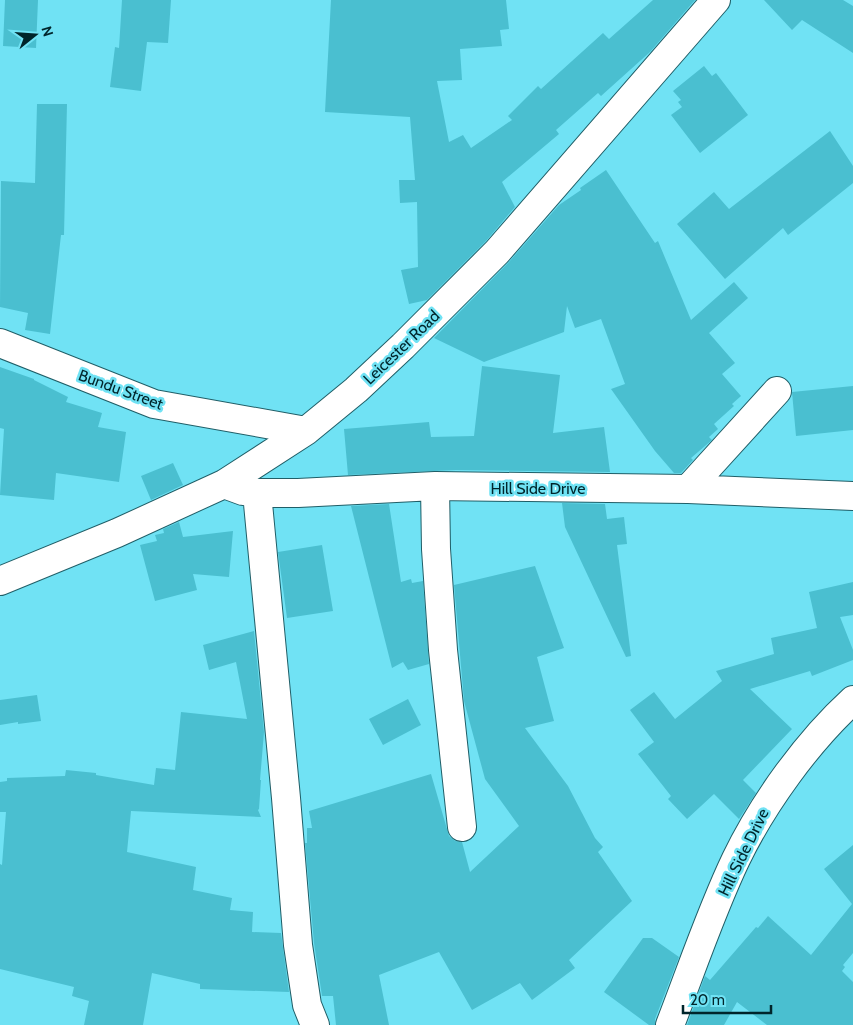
<svg xmlns="http://www.w3.org/2000/svg" width="853" height="1025" viewBox="0 0 853 1025" font-family="Cabin,sans-serif">
  <style>
    .building { fill: #4abfd0 }
    .lines { fill: none; stroke-linecap: round; stroke-linejoin: round }
    .minor-casing { stroke: #205e67; stroke-width: 30 }
    .minor { stroke: #fff; stroke-width: 28 }
    .labels { text-anchor: middle; stroke-width: 5; stroke-linejoin: round; paint-order: stroke }
    .street-label { font-size: 16px; fill: #00252b; stroke: #70e2f4 }
  </style>
  <rect width="100%" height="100%" fill="#70e2f4"/>
  <path class="building" d="M 5,0 L 38,0 L 36,48 L 3,46 Z
    M 122,0 L 171,0 L 168,43 L 147,42 L 141,91 L 110,87 L 115,47 L 119,48 Z
    M 331,0 L 506,0 L 509,29 L 500,30 L 502,46 L 460,49 L 462,80 L 437,81 L 449,142 L 463,135 L 471,148 L 512,120 L 508,116 L 538,86 L 541,89 L 603,33 L 609,39 L 653,0 L 695,0 L 650,52 L 601,96 L 598,93 L 556,130 L 559,134 L 502,182 L 515,207 L 486,241 L 427,300 L 409,304 L 401,270 L 418,267 L 417,202 L 400,203 L 399,180 L 415,180 L 410,117 L 325,112 Z
    M 764,0 L 843,0 L 853,6 L 853,53 L 802,20 L 792,30 Z
    M 704,66 L 712,76 L 716,73 L 748,115 L 700,153 L 671,115 L 682,107 L 678,102 L 681,100 L 673,91 Z
    M 37,104 L 67,104 L 64,235 L 61,235 L 50,334 L 25,330 L 28,313 L 0,307 L 1,181 L 35,183 Z
    M 830,131 L 853,166 L 853,183 L 788,235 L 783,228 L 725,279 L 677,224 L 714,192 L 729,209 Z
    M 606,170 L 655,243 L 658,241 L 691,320 L 734,282 L 748,298 L 709,333 L 735,363 L 722,374 L 741,396 L 732,404 L 734,406 L 714,424 L 718,429 L 709,437 L 712,440 L 691,458 L 693,460 L 681,473 L 674,473 L 655,451 L 611,389 L 625,384 L 601,319 L 575,328 L 567,306 L 564,332 L 484,362 L 434,338 L 508,263 L 559,205 L 581,190 L 580,188 Z
    M 482,366 L 560,375 L 553,433 L 604,427 L 610,472 L 456,470 L 348,475 L 344,429 L 429,422 L 431,437 L 474,436 Z
    M 0,367 L 34,379 L 34,380 L 68,397 L 66,402 L 102,413 L 98,427 L 126,432 L 119,482 L 56,473 L 54,500 L 0,495 L 4,429 L 0,428 Z
    M 853,386 L 853,430 L 796,436 L 792,392 Z
    M 173,463 L 183,485 L 151,500 L 141,476 Z
    M 562,503 L 605,504 L 607,519 L 624,517 L 627,544 L 617,545 L 631,656 L 626,657 L 565,527 Z
    M 389,504 L 401,582 L 411,579 L 412,583 L 423,581 L 429,664 L 408,670 L 403,662 L 392,668 L 351,506 Z
    M 179,522 L 183,537 L 233,531 L 229,577 L 193,574 L 197,590 L 155,601 L 140,545 L 157,541 L 155,535 L 164,533 L 163,529 Z
    M 322,545 L 333,611 L 287,618 L 278,552 Z
    M 535,566 L 564,648 L 537,657 L 554,721 L 525,728 L 568,786 L 595,838 L 603,847 L 598,852 L 632,901 L 569,960 L 575,968 L 532,1000 L 520,983 L 472,1010 L 439,952 L 379,975 L 389,1025 L 336,1025 L 333,996 L 322,996 L 314,943 L 305,843 L 307,843 L 307,828 L 312,828 L 309,811 L 431,774 L 449,836 L 455,841 L 462,842 L 470,872 L 519,826 L 485,779 L 464,701 L 454,585 Z
    M 853,582 L 853,615 L 840,617 L 853,650 L 853,660 L 812,676 L 810,671 L 750,689 L 792,729 L 743,780 L 756,793 L 739,819 L 714,794 L 687,819 L 668,799 L 671,796 L 638,754 L 654,742 L 630,710 L 654,692 L 675,719 L 722,681 L 716,671 L 774,654 L 771,638 L 817,628 L 809,592 Z
    M 254,631 L 264,732 L 260,780 L 261,780 L 259,809 L 258,810 L 261,817 L 131,811 L 127,852 L 196,867 L 193,890 L 232,898 L 230,910 L 253,912 L 252,932 L 281,933 L 289,992 L 200,989 L 200,984 L 152,973 L 143,1025 L 84,1025 L 89,1001 L 72,996 L 74,987 L 0,969 L 0,864 L 2,865 L 6,812 L 0,812 L 0,782 L 7,781 L 7,778 L 65,776 L 66,770 L 96,773 L 96,775 L 154,785 L 156,768 L 175,770 L 181,712 L 247,719 L 236,662 L 209,670 L 203,645 Z
    M 37,695 L 41,721 L 18,724 L 18,722 L 0,725 L 0,700 Z
    M 408,699 L 421,725 L 383,745 L 369,719 Z
    M 853,845 L 853,953 L 843,965 L 845,967 L 842,971 L 853,982 L 853,1025 L 767,1025 L 737,1002 L 724,1025 L 687,1025 L 705,976 L 710,980 L 756,927 L 758,928 L 768,916 L 811,955 L 852,904 L 824,869 Z
    M 643,938 L 652,938 L 679,957 L 655,1019 L 655,1025 L 649,1025 L 604,992 Z"/>
  <g class="lines">
    <defs>
      <path id="minor" d="M 0,343 L 154,404 L 306,431
        M 224,484 L 243,491 L 257,493 L 298,493 L 435,486 L 688,489 L 853,496
        M 435,486 L 436,549 L 443,650 L 462,827
        M 688,489 L 777,391
        M 257,493 L 286,798 L 298,945 L 307,1005 L 315,1025
        M 0,581 L 117,533 L 224,484 L 306,431 L 356,390 L 403,346 L 497,252 L 716,0
        M 670,1025 C 691,971 711,911 736,859 C 763,803 808,741 853,700"/>
    </defs>
    <use href="#minor" class="minor-casing"/>
    <use href="#minor" class="minor"/>
  </g>
  <g class="labels">
    <g class="street-label">
      <text transform="translate(401 347) rotate(-44)" y="6">Leicester Road</text>
      <text transform="translate(121 389) rotate(20)" y="6">Bundu Street</text>
      <text x="538" y="494">Hill Side Drive</text>
      <text transform="translate(743 852) rotate(-64)" y="6">Hill Side Drive</text>
    </g>
  </g>
  <g transform="translate(35 35) rotate(73)" stroke="#70e2f4" stroke-width="4" paint-order="stroke">
  <path d="M0-4L9 19L0 12L-9 19Z" fill="#00252b"/>
  <text y="-8" font-size="14" font-weight="bold" text-anchor="middle" fill="#00252b">N</text>
  </g>
  <path d="M683 1005v8h88v-8" fill="none" stroke="#00252b" stroke-width="2.5"/>
  <text x="690" y="1005" font-size="15" fill="#00252b" stroke="#70e2f4" stroke-width="4" paint-order="stroke">20 m</text>
</svg>
